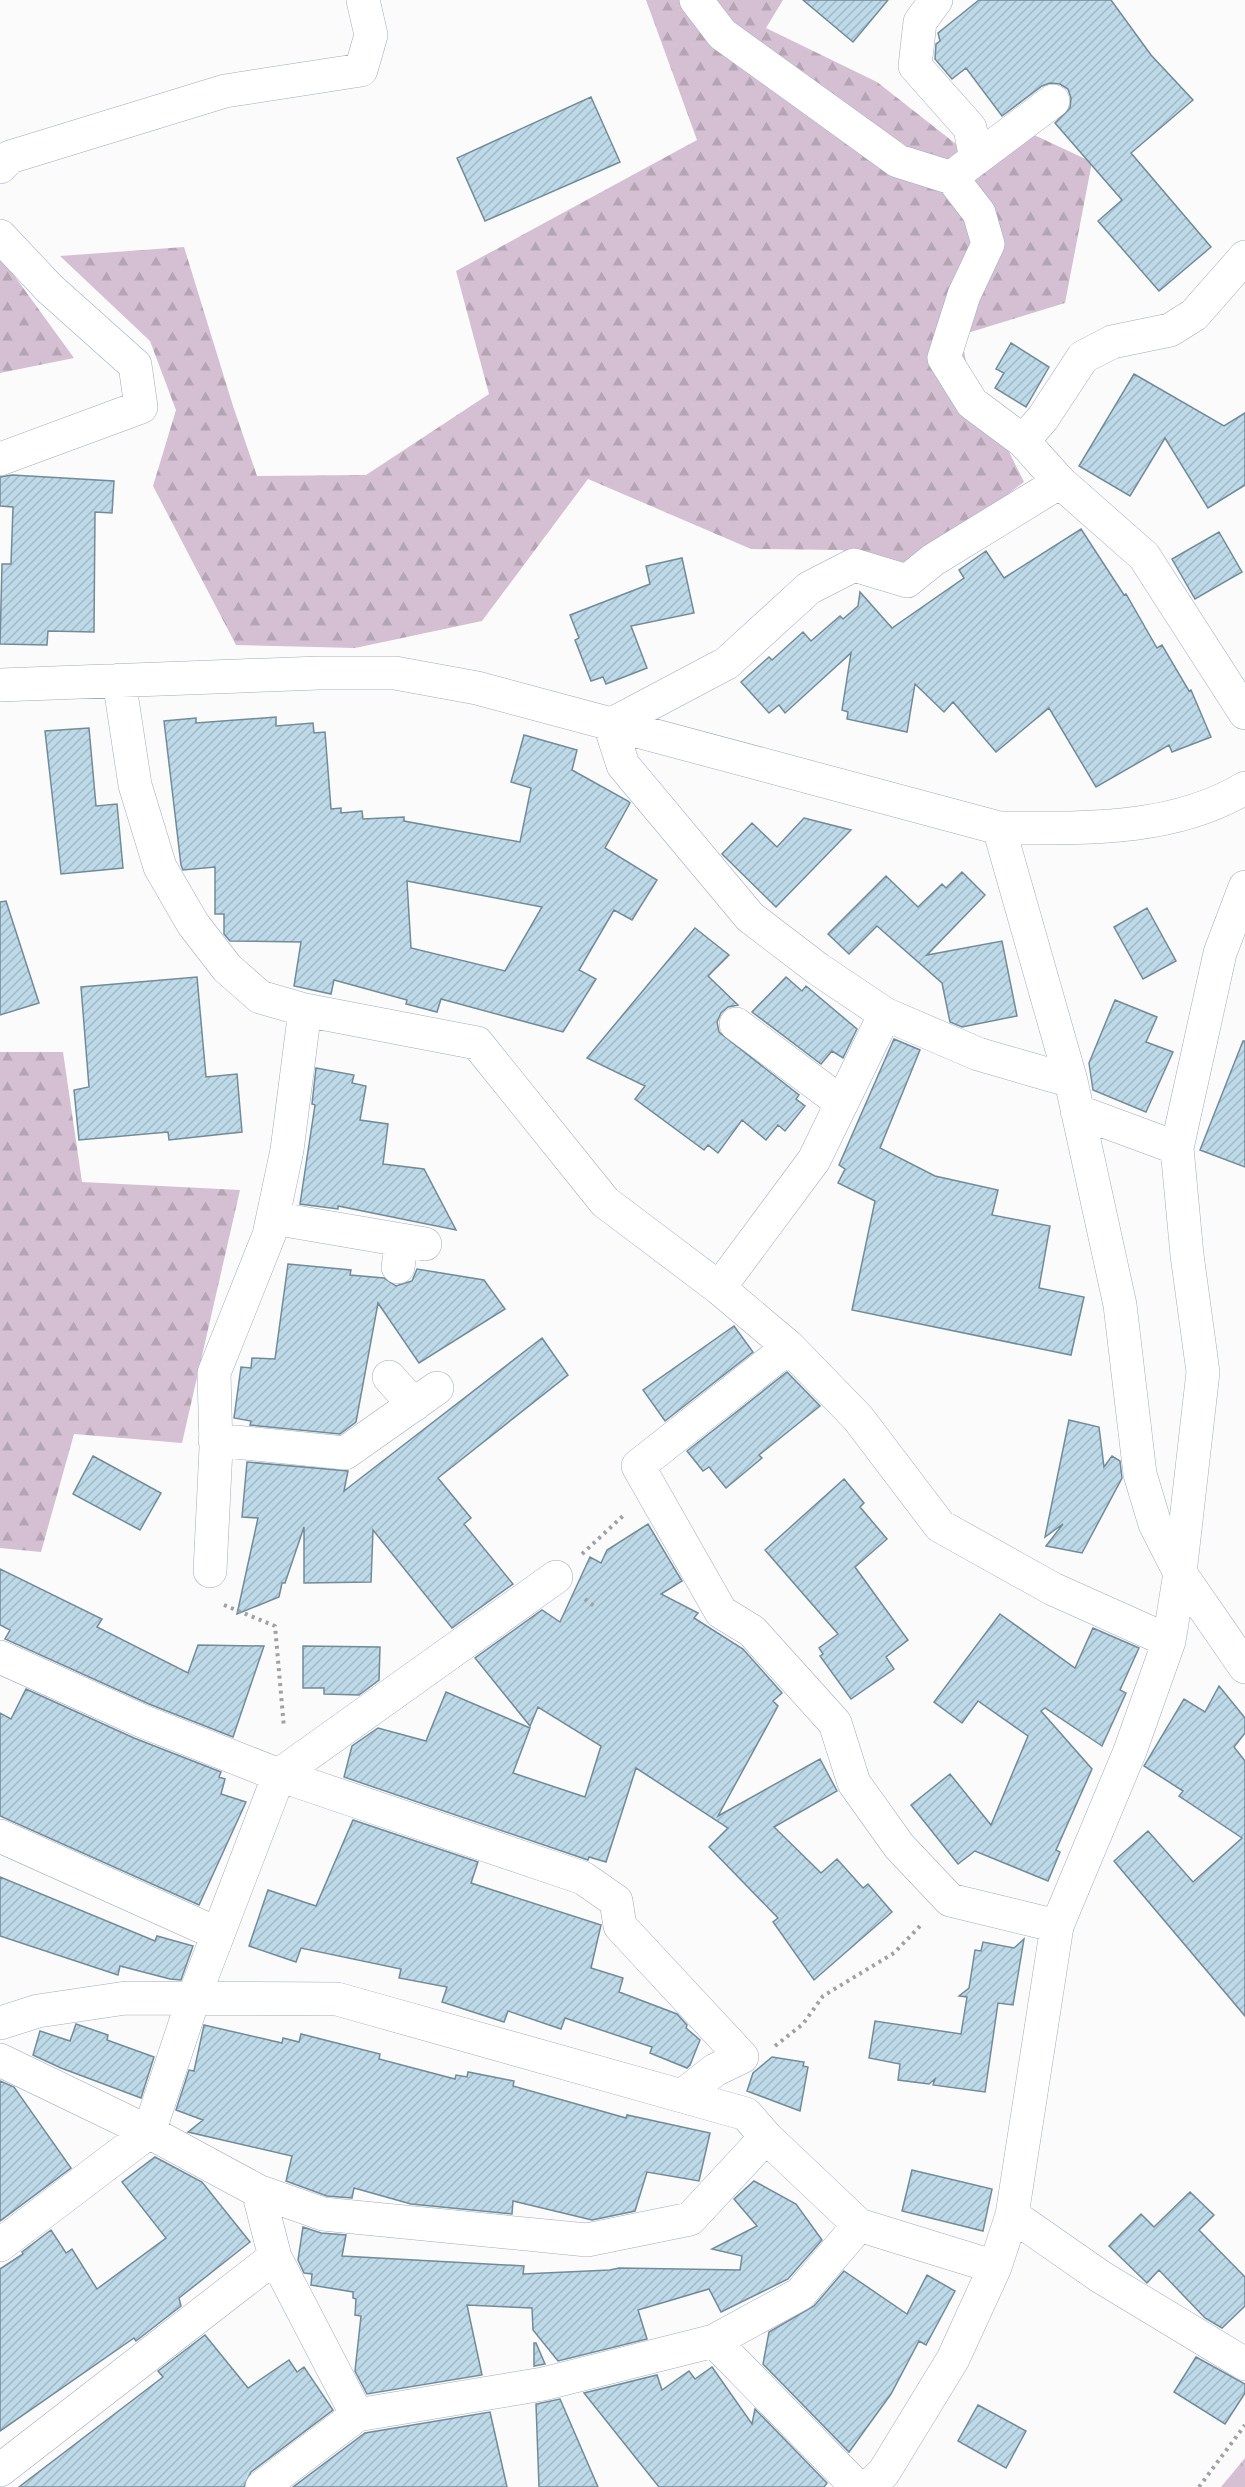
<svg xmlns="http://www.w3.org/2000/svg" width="1245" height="2487" viewBox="0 0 1245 2487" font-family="'DejaVu Sans',sans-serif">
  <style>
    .forest { fill: url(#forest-firs) }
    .park { fill: url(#park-crowns) }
    .building { fill: url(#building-hatch); stroke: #728b99; stroke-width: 1.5; fill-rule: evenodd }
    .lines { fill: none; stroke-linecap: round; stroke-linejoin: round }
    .minor-casing { stroke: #a0abc2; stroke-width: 34 }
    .path { stroke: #9fa1a4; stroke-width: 4; stroke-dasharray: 3 4.5; stroke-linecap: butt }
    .minor { stroke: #fff; stroke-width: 33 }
  </style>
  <defs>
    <pattern id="forest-firs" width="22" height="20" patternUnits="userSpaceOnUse" patternTransform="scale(1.5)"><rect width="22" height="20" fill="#d4c0d2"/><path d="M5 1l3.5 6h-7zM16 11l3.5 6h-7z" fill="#b5a4b4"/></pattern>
    <pattern id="park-crowns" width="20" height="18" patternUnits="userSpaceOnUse" patternTransform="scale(1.5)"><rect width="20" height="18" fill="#d4c0d2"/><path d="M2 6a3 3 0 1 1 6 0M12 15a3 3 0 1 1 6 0" fill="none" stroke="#b5a4b4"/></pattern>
    <pattern id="building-hatch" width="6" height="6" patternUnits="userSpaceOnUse" patternTransform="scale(1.5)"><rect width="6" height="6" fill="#bed9e8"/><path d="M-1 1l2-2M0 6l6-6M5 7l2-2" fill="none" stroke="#a2bac7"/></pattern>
  </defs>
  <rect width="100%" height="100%" fill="#fbfbfb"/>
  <path class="forest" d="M 646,0 L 783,0 L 766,28 L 877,82 L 984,166 L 1032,134 L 1092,162 L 1065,303 L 961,335 L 967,367 L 1024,482 L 962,528 L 902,566 L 841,550 L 751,549 L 588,479 L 482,621 L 355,648 L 236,645 L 153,486 L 176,410 L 150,341 L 60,256 L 184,247 L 233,406 L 257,476 L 366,475 L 489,394 L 456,271 L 697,140 Z
    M 0,256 L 74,358 L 0,373 Z
    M 0,1052 L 63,1052 L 82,1182 L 240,1190 L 182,1443 L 74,1434 L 41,1552 L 0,1548 Z"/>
  <path class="park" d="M 1245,2458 L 1245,2487 L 1221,2487 Z"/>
  <path class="building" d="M 803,0 L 888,0 L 853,42 Z
    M 979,0 L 1111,0 L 1151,55 L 1193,100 L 1131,153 L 1211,247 L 1159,291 L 1098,221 L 1122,200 L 1055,123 L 1070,108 L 1071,98 L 1068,89 L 1060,84 L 1050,83 L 1042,86 L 1002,116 L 966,68 L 952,79 L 935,59 L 936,44 L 940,41 L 938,33 Z
    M 591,97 L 620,162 L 485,221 L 457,158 Z
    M 1011,343 L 1049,367 L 1026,407 L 995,388 L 1004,373 L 996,369 Z
    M 1134,374 L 1224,426 L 1245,413 L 1245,485 L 1208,508 L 1165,438 L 1130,496 L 1079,466 Z
    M 12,475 L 114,481 L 112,513 L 95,512 L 94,632 L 48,631 L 47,645 L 0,644 L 2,564 L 11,564 L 13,507 L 0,506 L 0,477 Z
    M 1081,529 L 1124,595 L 1126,594 L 1157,648 L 1162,645 L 1189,691 L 1191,690 L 1211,737 L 1172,752 L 1169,745 L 1096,787 L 1049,708 L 996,752 L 953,702 L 944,712 L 915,684 L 907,732 L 847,719 L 848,712 L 842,710 L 851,653 L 785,713 L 779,705 L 769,713 L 741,682 L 769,657 L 772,660 L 803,632 L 811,641 L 840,616 L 843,619 L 858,606 L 860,592 L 892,628 L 964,578 L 959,570 L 986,551 L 1004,578 Z
    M 1219,532 L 1242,572 L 1195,599 L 1172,559 Z
    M 682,558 L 694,613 L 631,626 L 647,668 L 606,684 L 603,677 L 591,681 L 575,640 L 579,638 L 570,615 L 650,584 L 646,566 Z
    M 276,717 L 276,726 L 313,723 L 314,733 L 325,732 L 331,809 L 341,808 L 341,813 L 362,811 L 363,819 L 404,817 L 404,821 L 520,842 L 531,788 L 511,782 L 524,735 L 577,750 L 572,770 L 628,801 L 630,803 L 605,848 L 657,880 L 632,920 L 614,910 L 579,970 L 596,979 L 563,1032 L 441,999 L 437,1012 L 406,1004 L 407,1000 L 334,980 L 331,994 L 294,986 L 301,942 L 230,941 L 224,934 L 224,914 L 215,914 L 215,867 L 183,870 L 181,865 L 164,721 L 196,718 L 196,723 ZM 407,881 L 542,907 L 505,971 L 411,948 Z
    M 89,728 L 96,806 L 117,804 L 123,868 L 61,874 L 45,731 Z
    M 804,818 L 851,830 L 776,907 L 722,854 L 752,823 L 777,847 Z
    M 962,872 L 985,895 L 927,955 L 1002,941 L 1017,1016 L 962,1027 L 950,1022 L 942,983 L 877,926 L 849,954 L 828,934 L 886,876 L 918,907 L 942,884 L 946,888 Z
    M 6,901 L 39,1003 L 0,1015 L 0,902 Z
    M 1147,908 L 1176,961 L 1143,979 L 1114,927 Z
    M 695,928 L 729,955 L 708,976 L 738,1005 L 728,1007 L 721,1013 L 717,1022 L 719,1032 L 799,1095 L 796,1099 L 805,1106 L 785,1131 L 778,1125 L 766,1140 L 742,1120 L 718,1153 L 708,1145 L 704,1150 L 635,1099 L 645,1086 L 587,1058 Z
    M 197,977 L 206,1077 L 237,1074 L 242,1132 L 169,1140 L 168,1132 L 79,1140 L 74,1090 L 89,1087 L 81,987 Z
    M 786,977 L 802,991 L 806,986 L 857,1029 L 843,1058 L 832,1051 L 821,1064 L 752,1012 Z
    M 1115,1000 L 1157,1017 L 1146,1042 L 1173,1052 L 1146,1112 L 1093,1090 L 1089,1063 Z
    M 894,1039 L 920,1050 L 880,1148 L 935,1176 L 998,1190 L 992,1215 L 1050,1226 L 1039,1288 L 1084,1297 L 1071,1355 L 852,1310 L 875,1201 L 838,1183 L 845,1169 L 839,1165 Z
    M 1243,1041 L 1245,1041 L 1245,1167 L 1200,1150 Z
    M 316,1068 L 354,1075 L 352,1083 L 366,1086 L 360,1120 L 388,1124 L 383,1164 L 424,1169 L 456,1230 L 338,1206 L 338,1209 L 300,1204 L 315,1105 L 312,1104 Z
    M 288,1264 L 351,1270 L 350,1275 L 384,1278 L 396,1286 L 412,1281 L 417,1269 L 484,1280 L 505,1309 L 419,1363 L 378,1303 L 356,1422 L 340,1434 L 250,1425 L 251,1421 L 234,1418 L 241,1367 L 251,1368 L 252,1358 L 275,1359 Z
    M 734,1326 L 753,1352 L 665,1421 L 643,1390 Z
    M 542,1338 L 568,1375 L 438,1478 L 471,1518 L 464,1524 L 513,1584 L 452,1628 L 373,1530 L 371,1582 L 304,1583 L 304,1527 L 285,1583 L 282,1583 L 279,1597 L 237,1614 L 258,1518 L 242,1517 L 247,1462 L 348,1471 L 344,1491 Z
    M 787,1372 L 820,1406 L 759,1455 L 762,1458 L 726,1488 L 709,1467 L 703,1471 L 687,1451 Z
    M 1069,1420 L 1099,1427 L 1104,1467 L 1112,1456 L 1120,1461 L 1122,1478 L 1082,1553 L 1046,1546 L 1063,1524 L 1045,1537 Z
    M 93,1456 L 161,1493 L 140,1530 L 73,1494 Z
    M 844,1479 L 864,1503 L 860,1507 L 887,1539 L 855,1567 L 908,1640 L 886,1657 L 894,1669 L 851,1699 L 820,1656 L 823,1654 L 819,1648 L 838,1634 L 765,1550 Z
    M 648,1524 L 682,1581 L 661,1594 L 698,1613 L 694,1618 L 743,1649 L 782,1693 L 773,1701 L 778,1706 L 718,1816 L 820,1759 L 837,1791 L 774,1827 L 821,1873 L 837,1859 L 863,1888 L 868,1884 L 892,1912 L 814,1980 L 773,1922 L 778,1918 L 709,1847 L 728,1828 L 636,1768 L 606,1862 L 589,1857 L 588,1860 L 344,1777 L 352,1746 L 378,1728 L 426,1741 L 446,1692 L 530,1728 L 513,1773 L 585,1797 L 601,1746 L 538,1707 L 530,1726 L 475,1658 L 542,1610 L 560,1622 L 590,1557 L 601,1563 L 607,1550 Z
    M 0,1569 L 102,1619 L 97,1627 L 188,1673 L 198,1645 L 264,1646 L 233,1737 L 149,1704 L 5,1639 L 10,1630 L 0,1625 Z
    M 1000,1614 L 1075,1668 L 1093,1628 L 1139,1648 L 1120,1690 L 1126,1693 L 1102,1746 L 1045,1708 L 1041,1711 L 1092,1769 L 1056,1850 L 1060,1852 L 1048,1881 L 975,1851 L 958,1864 L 911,1805 L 950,1774 L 991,1825 L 1028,1736 L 978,1701 L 962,1723 L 934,1702 Z
    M 303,1646 L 380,1647 L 379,1680 L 359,1695 L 324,1694 L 324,1688 L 303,1688 Z
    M 1219,1686 L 1245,1718 L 1245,1733 L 1234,1747 L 1245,1761 L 1245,2016 L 1114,1861 L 1148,1831 L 1193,1882 L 1242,1838 L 1179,1796 L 1183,1791 L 1144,1766 L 1184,1699 L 1205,1712 Z
    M 26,1689 L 134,1738 L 221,1772 L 219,1777 L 225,1779 L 221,1794 L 246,1802 L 199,1905 L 0,1816 L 0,1713 L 11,1719 Z
    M 353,1820 L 478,1862 L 471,1883 L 601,1925 L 591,1968 L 623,1978 L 619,1992 L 677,2014 L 687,2025 L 686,2028 L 700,2040 L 690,2065 L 687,2068 L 650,2053 L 652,2047 L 565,2018 L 561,2029 L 508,2011 L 504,2022 L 442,2002 L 447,1987 L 399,1978 L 401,1969 L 301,1948 L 296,1962 L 249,1946 L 268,1890 L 316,1906 Z
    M 0,1877 L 155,1941 L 157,1936 L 193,1946 L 181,1980 L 170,1979 L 120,1966 L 118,1975 L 0,1936 Z
    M 1024,1939 L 1013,2005 L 998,2003 L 985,2092 L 933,2085 L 935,2079 L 929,2084 L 898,2080 L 900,2064 L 869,2058 L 875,2021 L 961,2034 L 967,1997 L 959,1996 L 969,1988 L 975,1950 L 981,1951 L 983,1942 L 1014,1948 Z
    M 76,2024 L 108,2035 L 107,2040 L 154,2057 L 141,2098 L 61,2068 L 33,2055 L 40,2031 L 70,2041 Z
    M 204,2025 L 282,2043 L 283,2038 L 299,2042 L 301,2034 L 380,2054 L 379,2059 L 455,2079 L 456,2075 L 467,2077 L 468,2072 L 514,2081 L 513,2086 L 626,2118 L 627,2115 L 710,2133 L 699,2181 L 647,2172 L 635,2211 L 592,2220 L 513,2201 L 512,2214 L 411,2204 L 354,2188 L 352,2198 L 327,2196 L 286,2181 L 292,2156 L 188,2132 L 203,2120 L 176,2110 L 189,2070 L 194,2071 Z
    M 772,2057 L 804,2062 L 803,2066 L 808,2067 L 800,2111 L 747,2091 L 753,2073 Z
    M 0,2081 L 14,2087 L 71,2168 L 0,2221 Z
    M 155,2157 L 202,2182 L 250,2242 L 179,2298 L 181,2306 L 136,2341 L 134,2338 L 0,2431 L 0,2269 L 23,2254 L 22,2252 L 51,2230 L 66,2253 L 72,2249 L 97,2289 L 166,2238 L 122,2182 Z
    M 912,2170 L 992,2189 L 983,2231 L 902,2211 Z
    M 754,2181 L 796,2204 L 822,2240 L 788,2279 L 721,2312 L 709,2289 L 638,2310 L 647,2339 L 558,2361 L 533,2330 L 532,2308 L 467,2305 L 482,2375 L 367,2394 L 355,2371 L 361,2316 L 355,2315 L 356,2299 L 353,2298 L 353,2292 L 311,2285 L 312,2274 L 304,2273 L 298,2260 L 303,2227 L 321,2233 L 346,2235 L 342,2256 L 524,2266 L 523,2274 L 610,2270 L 619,2268 L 740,2270 L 742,2256 L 712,2249 L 757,2226 L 734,2199 Z
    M 1190,2192 L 1214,2215 L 1199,2230 L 1245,2277 L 1245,2306 L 1222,2328 L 1205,2318 L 1159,2270 L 1147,2283 L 1109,2246 L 1141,2214 L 1154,2227 Z
    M 844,2271 L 907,2314 L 927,2275 L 955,2291 L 926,2345 L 919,2341 L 891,2394 L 849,2452 L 763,2364 L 769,2332 L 814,2306 Z
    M 205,2335 L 248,2388 L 289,2360 L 297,2372 L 304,2367 L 333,2410 L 251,2472 L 244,2487 L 19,2487 L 163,2377 L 158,2371 Z
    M 534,2343 L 536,2343 L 545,2364 L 534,2366 Z
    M 1196,2357 L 1245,2384 L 1245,2393 L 1225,2424 L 1174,2392 Z
    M 712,2367 L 752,2424 L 755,2409 L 827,2483 L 824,2487 L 659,2487 L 584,2393 L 657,2375 L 662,2390 L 689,2371 L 695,2379 Z
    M 560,2399 L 598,2487 L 539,2487 L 536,2404 Z
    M 978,2405 L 1026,2431 L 1006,2468 L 958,2441 Z
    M 490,2412 L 507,2487 L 293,2487 L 365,2433 Z"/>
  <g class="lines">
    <defs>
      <path id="minor" d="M 696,0 L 722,34 L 898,161 L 952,178 L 979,213 L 988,244 L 964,295 L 944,358 L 972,403 L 1023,441 L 1060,482 L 1144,556 L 1245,713
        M 936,0 L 920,22 L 915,66 L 970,128 L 976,159
        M 0,167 L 10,157 L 225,91 L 361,70 L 371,35 L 363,0
        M 961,170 L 1053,101
        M 0,236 L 50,289 L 135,365 L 141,407 L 0,459
        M 1023,441 L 1043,418 L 1083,357 L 1112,342 L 1170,330 L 1194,315 L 1245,257
        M 1060,482 L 933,560 L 907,581 L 854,565 L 809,588 L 727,663 L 610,725 L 623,765 L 750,917 L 818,969 L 885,1014 L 978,1054 L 1071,1081
        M 119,680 L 135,785 L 160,867 L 193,924 L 227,968 L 260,997 L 305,1010 L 477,1043 L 605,1202 L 719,1288
        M 0,685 L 319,673 L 395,673 L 477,688 L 999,828 C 1082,828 1172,832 1245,788
        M 999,828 L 1071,1081 L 1120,1305 L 1140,1474 L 1155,1524 L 1180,1573 L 1245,1667
        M 885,1014 L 814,1160 L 719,1288 L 789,1347 L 858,1418 L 940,1526 L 1053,1589 L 1169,1641
        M 736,1024 L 842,1103
        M 1077,1111 L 1177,1148
        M 273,1218 L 425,1244
        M 398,1267 L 402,1240
        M 789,1347 L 638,1466 L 721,1612 L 752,1631 L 835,1723 L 854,1783 L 899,1846 L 950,1900 L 1057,1926
        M 389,1377 L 414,1405
        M 215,1440 L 345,1453 L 437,1388
        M 210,1571 L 216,1448 L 214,1373 L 269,1235 L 287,1150 L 305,1010
        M 0,1657 L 142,1721 L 279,1775 L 583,1878 L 616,1901 L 620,1926 L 742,2057 L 715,2070 L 682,2096
        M 0,1836 L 218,1934
        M 0,2023 L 38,2011 L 126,1998 L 337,1999 L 746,2114 L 766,2137 L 859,2225 L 995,2267
        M 0,2060 L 149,2132 L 258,2191 L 323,2214 L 587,2240 L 690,2219 L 766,2137
        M 258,2191 L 275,2257 L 357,2415
        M 1012,2215 L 1101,2277 L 1245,2364
        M 0,2245 L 149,2132 L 194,1997 L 279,1775 L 556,1577
        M 714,2341 L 857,2487
        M 0,2470 L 275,2257
        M 262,2487 L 357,2415 L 543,2384 L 714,2341 L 800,2294 L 859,2225
        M 869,2487 L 884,2472 L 953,2359 L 995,2267 L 1012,2215 L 1057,1926 L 1130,1751 L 1169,1641 L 1180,1573 L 1203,1372 L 1187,1255 L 1177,1148 L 1220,953 L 1245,887"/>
    </defs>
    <use href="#minor" class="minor-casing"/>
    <path class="path" d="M 582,1554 L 625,1514
      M 585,1599 L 594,1606
      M 224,1605 L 275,1626 L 284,1728
      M 775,2046 L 803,2024 L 823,1996 L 894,1953 L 922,1924
      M 1199,2487 L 1245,2425"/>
    <use href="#minor" class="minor"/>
  </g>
</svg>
